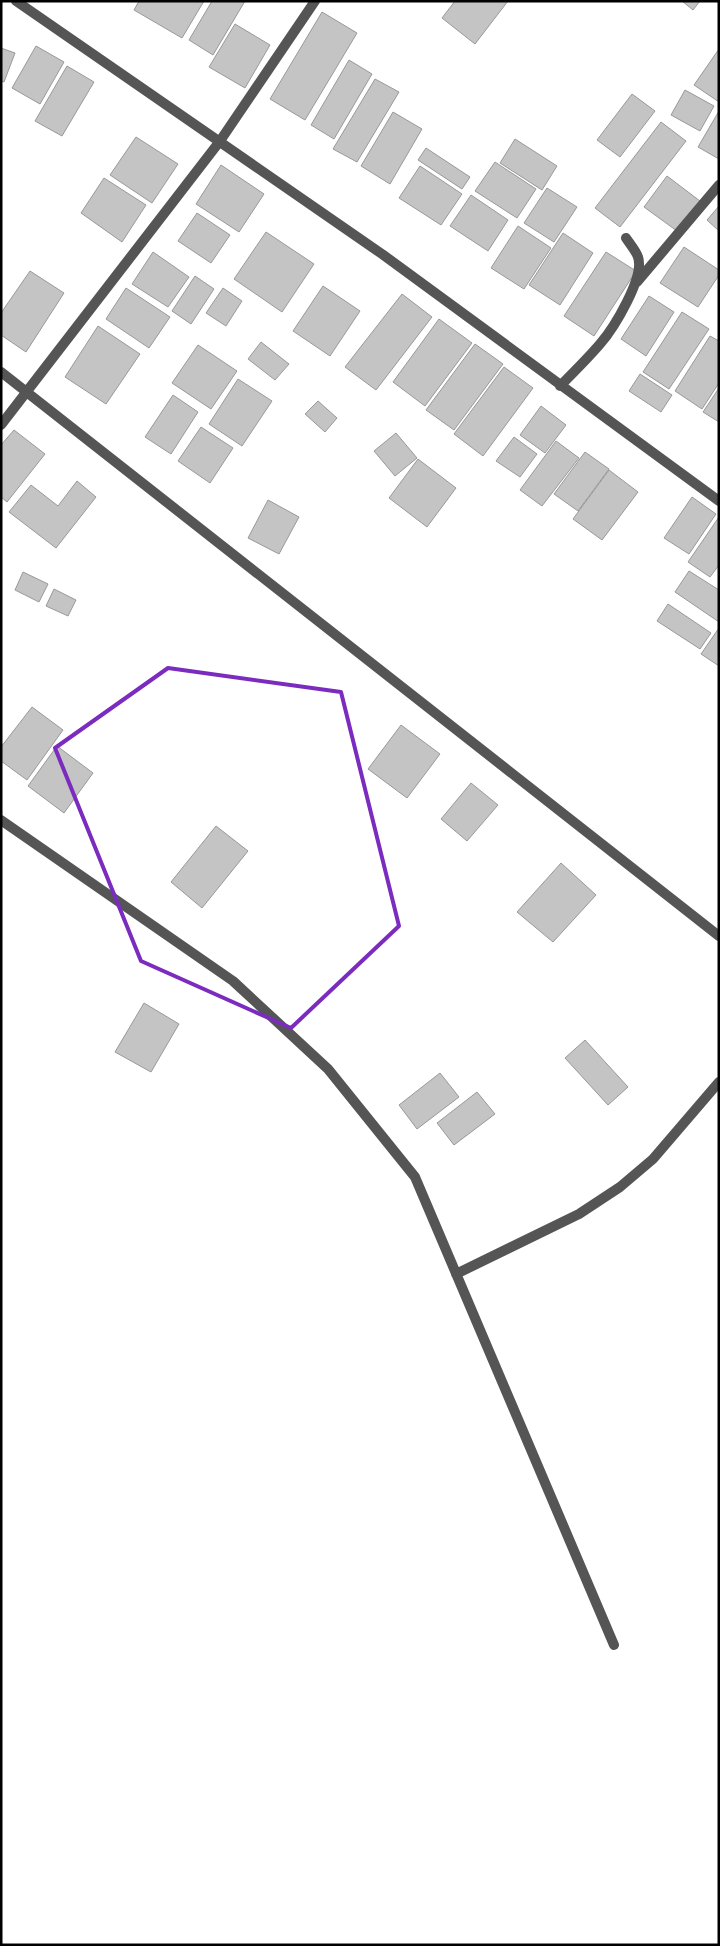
<svg xmlns="http://www.w3.org/2000/svg" width="720" height="1946" viewBox="0 0 720 1946" font-family="'IBM Plex Sans',sans-serif">
  <style>
    .building { fill: #c4c4c4; stroke: #999 }
    .lines { fill: none; stroke-linecap: round; stroke-linejoin: round }
    .street { stroke: #555; stroke-width: 10 }
    .marked { fill: none; stroke: #7b2cbf; stroke-width: 4; stroke-linejoin: round }
  </style>
  <rect width="100%" height="100%" fill="#fff"/>
  <path class="building" d="M 139,1 L 204,1 L 182,38 L 134,10 Z
    M 212,1 L 245,1 L 213,55 L 189,40 Z
    M 455,1 L 508,1 L 475,44 L 442,18 Z
    M 682,1 L 700,1 L 693,10 Z
    M 322,12 L 357,33 L 305,120 L 270,99 Z
    M 235,24 L 270,45 L 245,88 L 209,67 Z
    M 36,46 L 64,62 L 40,104 L 12,88 Z
    M 1,48 L 15,53 L 4,82 L 1,81 Z
    M 719,49 L 719,102 L 694,85 Z
    M 349,60 L 372,74 L 334,139 L 311,125 Z
    M 67,66 L 94,82 L 62,136 L 35,121 Z
    M 375,79 L 399,92 L 357,162 L 333,149 Z
    M 685,90 L 714,106 L 700,131 L 671,115 Z
    M 632,94 L 655,111 L 620,157 L 597,140 Z
    M 719,111 L 719,159 L 698,147 Z
    M 393,112 L 422,129 L 390,184 L 361,166 Z
    M 661,122 L 686,141 L 620,227 L 595,208 Z
    M 136,137 L 178,164 L 152,203 L 110,175 Z
    M 515,139 L 557,166 L 542,190 L 500,163 Z
    M 426,148 L 470,177 L 462,189 L 418,160 Z
    M 495,162 L 536,189 L 517,218 L 475,191 Z
    M 221,165 L 264,194 L 239,232 L 196,204 Z
    M 420,166 L 462,194 L 441,225 L 399,198 Z
    M 667,176 L 700,201 L 677,231 L 644,207 Z
    M 104,178 L 146,205 L 122,242 L 81,213 Z
    M 547,188 L 577,207 L 554,242 L 524,223 Z
    M 471,195 L 508,220 L 488,251 L 450,226 Z
    M 719,206 L 719,231 L 707,220 Z
    M 197,213 L 230,235 L 211,263 L 178,241 Z
    M 518,226 L 551,248 L 524,289 L 491,268 Z
    M 266,232 L 314,264 L 282,312 L 234,279 Z
    M 563,233 L 593,253 L 560,305 L 529,285 Z
    M 684,247 L 719,270 L 719,275 L 698,307 L 660,283 Z
    M 153,252 L 189,277 L 168,307 L 132,284 Z
    M 606,252 L 636,271 L 594,336 L 564,316 Z
    M 30,271 L 64,293 L 26,352 L 1,335 L 1,313 Z
    M 195,276 L 214,289 L 191,324 L 172,311 Z
    M 323,286 L 360,311 L 330,356 L 293,331 Z
    M 126,288 L 170,317 L 149,348 L 106,319 Z
    M 223,288 L 242,301 L 226,326 L 206,313 Z
    M 402,294 L 432,317 L 376,390 L 345,367 Z
    M 649,296 L 674,312 L 646,356 L 621,339 Z
    M 682,312 L 709,329 L 669,389 L 643,372 Z
    M 439,319 L 472,343 L 425,406 L 393,382 Z
    M 98,326 L 140,354 L 106,404 L 65,377 Z
    M 710,336 L 719,341 L 719,383 L 702,409 L 675,391 Z
    M 261,342 L 289,364 L 275,380 L 248,359 Z
    M 475,344 L 503,364 L 454,430 L 426,410 Z
    M 198,345 L 237,371 L 211,409 L 172,383 Z
    M 504,367 L 533,388 L 483,456 L 454,434 Z
    M 640,374 L 672,395 L 661,412 L 629,391 Z
    M 238,379 L 272,401 L 242,446 L 209,424 Z
    M 719,388 L 719,422 L 703,412 Z
    M 173,395 L 198,412 L 171,454 L 145,437 Z
    M 318,401 L 337,418 L 325,432 L 305,414 Z
    M 541,406 L 566,425 L 545,453 L 520,435 Z
    M 201,427 L 233,448 L 210,483 L 178,461 Z
    M 14,430 L 45,454 L 7,502 L 1,497 L 1,445 Z
    M 396,433 L 417,458 L 395,476 L 374,451 Z
    M 514,437 L 537,454 L 520,477 L 496,461 Z
    M 556,441 L 579,458 L 542,506 L 520,490 Z
    M 585,452 L 609,469 L 578,511 L 554,494 Z
    M 418,459 L 456,488 L 427,527 L 389,498 Z
    M 609,470 L 638,492 L 602,540 L 573,519 Z
    M 77,481 L 96,497 L 56,548 L 9,512 L 31,485 L 58,506 Z
    M 692,497 L 716,514 L 689,554 L 664,538 Z
    M 268,500 L 299,517 L 279,554 L 248,538 Z
    M 719,517 L 719,565 L 710,577 L 688,562 Z
    M 689,571 L 719,590 L 719,622 L 675,592 Z
    M 23,572 L 48,584 L 39,602 L 15,590 Z
    M 54,589 L 76,600 L 68,616 L 46,606 Z
    M 668,604 L 711,633 L 700,649 L 657,621 Z
    M 719,628 L 719,666 L 701,654 Z
    M 32,707 L 63,730 L 27,780 L 1,761 L 1,747 Z
    M 401,725 L 440,754 L 407,798 L 368,769 Z
    M 57,746 L 93,773 L 64,813 L 28,786 Z
    M 471,783 L 498,805 L 467,841 L 441,819 Z
    M 216,826 L 248,851 L 202,908 L 171,882 Z
    M 561,863 L 596,895 L 553,942 L 517,912 Z
    M 144,1003 L 179,1024 L 151,1072 L 115,1052 Z
    M 585,1040 L 628,1087 L 608,1105 L 565,1058 Z
    M 440,1073 L 459,1097 L 417,1129 L 399,1105 Z
    M 477,1092 L 495,1114 L 454,1145 L 437,1123 Z"/>
  <g class="lines">
    <path class="street" d="M 16,1 L 382,254 L 719,501
      M 637,282 L 719,185
      M 1,372 L 719,936
      M 560,386 C 574,372 588,358 600,344 C 614,328 645,277 638,257 C 636,251 630,244 626,238
      M 1,425 L 220,141 L 315,1
      M 1,820 L 233,981 L 328,1069 L 415,1177 L 614,1645
      M 456,1274 L 579,1214 L 620,1187 L 653,1159 L 719,1082"/>
  </g>
  <path class="marked" d="M 168,668 L 341,692 L 399,926 L 291,1028 L 141,961 L 55,748 Z"/>
  <rect width="720" height="1946" fill="none" stroke="#000000" stroke-width="5"/>
</svg>
